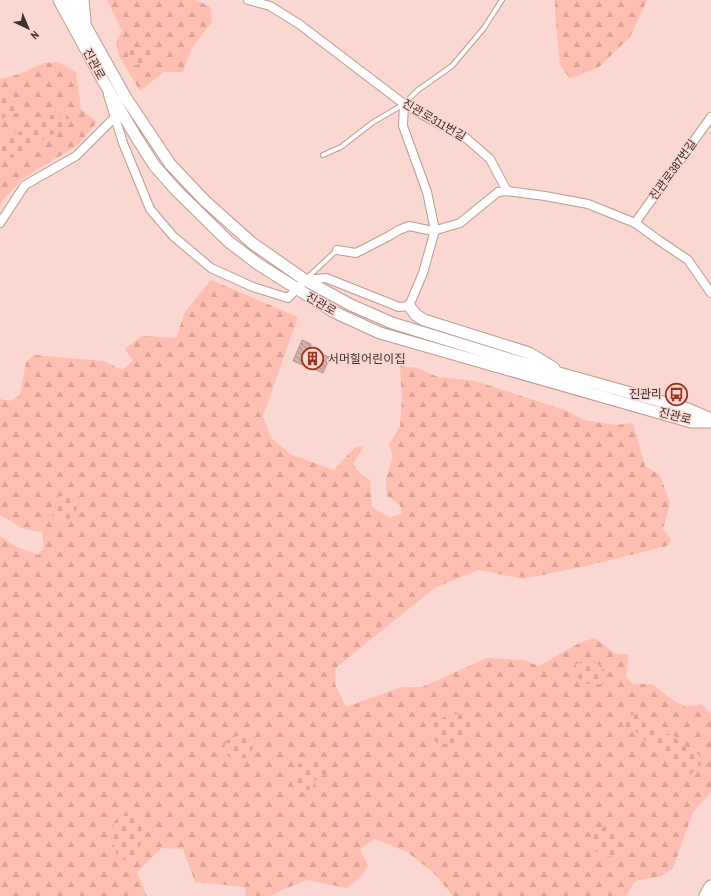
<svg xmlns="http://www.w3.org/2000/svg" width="711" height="896" viewBox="0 0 711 896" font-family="'Archivo Narrow','Noto Sans KR',sans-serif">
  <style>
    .forest { fill: url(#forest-firs); fill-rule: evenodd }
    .cemetery { fill: url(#cemetery-stones) }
    .building { fill: url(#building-back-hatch); stroke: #b7968f }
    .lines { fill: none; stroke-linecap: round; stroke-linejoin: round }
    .service-casing { stroke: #bc9b94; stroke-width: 6 }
    .minor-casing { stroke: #bc9b94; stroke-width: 10 }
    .secondary-casing { stroke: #bc9b94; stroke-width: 13 }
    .trunk-casing { stroke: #bc9b94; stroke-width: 15 }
    .service { stroke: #fff; stroke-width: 4 }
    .minor { stroke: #fff; stroke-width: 8 }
    .secondary { stroke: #fff; stroke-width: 11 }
    .trunk { stroke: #fff; stroke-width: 13 }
    .labels { text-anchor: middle; stroke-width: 3; stroke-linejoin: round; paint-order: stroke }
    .street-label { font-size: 12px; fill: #3e312e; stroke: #fad7d0 }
    .poi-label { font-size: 12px; fill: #3e312e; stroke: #fad7d0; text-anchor: start }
  </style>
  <defs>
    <pattern id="forest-firs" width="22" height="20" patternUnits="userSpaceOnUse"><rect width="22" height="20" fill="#febeb0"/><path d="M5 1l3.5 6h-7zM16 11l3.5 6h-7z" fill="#dba498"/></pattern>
    <pattern id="cemetery-stones" width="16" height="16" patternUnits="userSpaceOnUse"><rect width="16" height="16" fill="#febeb0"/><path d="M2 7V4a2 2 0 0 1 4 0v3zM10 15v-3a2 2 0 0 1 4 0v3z" fill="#dba498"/></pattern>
    <pattern id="building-back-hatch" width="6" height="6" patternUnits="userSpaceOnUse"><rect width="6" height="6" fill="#d3b1aa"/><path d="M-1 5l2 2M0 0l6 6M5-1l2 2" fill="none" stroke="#ad918b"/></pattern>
  </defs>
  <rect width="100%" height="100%" fill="#fad7d0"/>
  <path class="forest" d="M 107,0 L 196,0 L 210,7 L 212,22 L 192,47 L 183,72 L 164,72 L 140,91 L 119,56 L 116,42 L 122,31 ZM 153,44 L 146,63 L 131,49 Z
    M 555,0 L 647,0 L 630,37 L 599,67 L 570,79 L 560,65 L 555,12 Z
    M 58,62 L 76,72 L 81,109 L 97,122 L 78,145 L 22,179 L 3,200 L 0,206 L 0,148 L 6,157 L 18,158 L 27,149 L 49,116 L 33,127 L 23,131 L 6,136 L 0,147 L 0,121 L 6,116 L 18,112 L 21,107 L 14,97 L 5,93 L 0,96 L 0,79 L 20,74 L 44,63 Z
    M 211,280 L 298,317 L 263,416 L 271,438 L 290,454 L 334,470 L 354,448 L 364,446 L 353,464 L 361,474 L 370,480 L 372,507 L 390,518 L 402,513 L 400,505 L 387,496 L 386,479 L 393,456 L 389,445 L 400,426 L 402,398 L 400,366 L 418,368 L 438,377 L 475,381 L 565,410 L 584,420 L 616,425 L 633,423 L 645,466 L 660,475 L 670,503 L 663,529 L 671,540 L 667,546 L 590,565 L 523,579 L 479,570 L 436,587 L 354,653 L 336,668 L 335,684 L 346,707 L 402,687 L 422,687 L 487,658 L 524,660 L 539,666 L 581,642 L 595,638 L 616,654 L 628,654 L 626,677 L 633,684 L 652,684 L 674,701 L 687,707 L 702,704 L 711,714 L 711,792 L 693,812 L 673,868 L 661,876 L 635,881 L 626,896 L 453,896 L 433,872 L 407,852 L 375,839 L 360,849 L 368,866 L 360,878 L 347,888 L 306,880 L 280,891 L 271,896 L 246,896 L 245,887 L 195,882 L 183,849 L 162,848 L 137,872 L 147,896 L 0,896 L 0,536 L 15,546 L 38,555 L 44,547 L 42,532 L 24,529 L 0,515 L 0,399 L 10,401 L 20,395 L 26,362 L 34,355 L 103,361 L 122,370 L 133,361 L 125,349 L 142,336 L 176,338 L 185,312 ZM 638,714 L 646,725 L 657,731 L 673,735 L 681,744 L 694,750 L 671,764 L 664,754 L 645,741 L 634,730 Z"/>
  <path class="cemetery" d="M 153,44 L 157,49 L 156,52 L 146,63 L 135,65 L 128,57 L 131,49 Z
    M 5,93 L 14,97 L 21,107 L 18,112 L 6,116 L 0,121 L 0,96 Z
    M 62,112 L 69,117 L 68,125 L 27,149 L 18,158 L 6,157 L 0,147 L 6,136 L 23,131 L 33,127 L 49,116 Z
    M 69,495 L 77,507 L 75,515 L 61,523 L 50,513 L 56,497 Z
    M 585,659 L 594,661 L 605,671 L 603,684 L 585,684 L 576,675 L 576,665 Z
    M 460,714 L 470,720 L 473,727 L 465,735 L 451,744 L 437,743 L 430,735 L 434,723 L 448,715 Z
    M 638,714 L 646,725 L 657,731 L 673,735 L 681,744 L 694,750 L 704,761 L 690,775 L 671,764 L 664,754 L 645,741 L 634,730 L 622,725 L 626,715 Z
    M 239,735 L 254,740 L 252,750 L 246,758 L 231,759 L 223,751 L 226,741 Z
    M 314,757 L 326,762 L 326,774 L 315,780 L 312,789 L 298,792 L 292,784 L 297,765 Z
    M 120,816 L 134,816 L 141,825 L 142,840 L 138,850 L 128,862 L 117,856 L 111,836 L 114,822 Z
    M 609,826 L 618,830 L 624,837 L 621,847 L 615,857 L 602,856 L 592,848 L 592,836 C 597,829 601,827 609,826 Z"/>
  <path class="building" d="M 302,340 L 311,344 L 310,351 L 330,357 L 323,373 L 293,361 Z"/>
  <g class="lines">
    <defs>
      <path id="service" d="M 323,155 L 341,147 L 372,123 L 404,104 L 418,90 L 452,66 L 484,28 L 502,0
        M 307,278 L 337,250"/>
      <path id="minor" d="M 248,0 L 270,6 L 299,24 L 404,104 L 419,113 L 466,138 L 490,159 L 507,191 L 545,196 L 588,204 L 635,223 L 657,239 L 688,260 L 711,293
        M 108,95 L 123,143 L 150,209 L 173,236 L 211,268 L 253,287 L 288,298 L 305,280 L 326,278 L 399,307 L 409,306 L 423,273 L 435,230 L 427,192 L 403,126 L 404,104
        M 0,223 L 25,185 L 76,156 L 115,117
        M 635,223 L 711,117
        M 337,250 L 356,253 L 389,236 L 399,230 L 409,226 L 433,231 L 460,223 L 498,192 L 507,191"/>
      <path id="secondary" d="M 59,0 L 102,79 L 135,135 L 154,165 L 176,190 L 229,242 L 258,264 L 334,312 L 380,333 L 691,422 L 711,422
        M 71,0 L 126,98 L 170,164 L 205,201 L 252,243 L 305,280 L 351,305 L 392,323 L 509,359 L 688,409 L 711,419
        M 83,0 L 85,21
        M 409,306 L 416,315 L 424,320 L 529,353 L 554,368"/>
      <path id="trunk" d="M 706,896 L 711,887"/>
    </defs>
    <use href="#service" class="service-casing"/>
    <use href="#minor" class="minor-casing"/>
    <use href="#secondary" class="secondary-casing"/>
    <use href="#trunk" class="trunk-casing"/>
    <use href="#service" class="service"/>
    <use href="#minor" class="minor"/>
    <use href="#secondary" class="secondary"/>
    <use href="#trunk" class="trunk"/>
  </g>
  <defs>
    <symbol id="building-ring" viewBox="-11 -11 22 22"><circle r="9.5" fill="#fad7d0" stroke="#9c3220" stroke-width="1.5"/><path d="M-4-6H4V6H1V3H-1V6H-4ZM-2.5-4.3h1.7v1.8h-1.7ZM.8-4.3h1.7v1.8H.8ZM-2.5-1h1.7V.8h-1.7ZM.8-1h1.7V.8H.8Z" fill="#9c3220"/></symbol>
    <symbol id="bus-ring" viewBox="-11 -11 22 22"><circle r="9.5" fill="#fad7d0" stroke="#9c3220" stroke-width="1.5"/><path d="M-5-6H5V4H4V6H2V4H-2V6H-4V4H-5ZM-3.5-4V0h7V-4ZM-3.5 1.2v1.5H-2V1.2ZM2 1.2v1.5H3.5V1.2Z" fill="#9c3220"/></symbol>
  </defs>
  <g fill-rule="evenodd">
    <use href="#building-ring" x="300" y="346" width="25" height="25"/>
    <use href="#bus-ring" x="664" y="382" width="25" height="25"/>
  </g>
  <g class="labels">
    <g class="street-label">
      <text transform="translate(94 64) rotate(62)" y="4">진관로</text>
      <text transform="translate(434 120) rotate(30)" y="4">진관로311번길</text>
      <text transform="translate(673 170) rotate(-54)" y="4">진관로387번길</text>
      <text transform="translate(321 304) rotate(30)" y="4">진관로</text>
      <text transform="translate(675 416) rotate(14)" y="4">진관로</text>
    </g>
    <g class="poi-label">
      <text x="328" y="363">서머힐어린이집</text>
      <text x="662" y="398" text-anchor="end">진관리</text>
    </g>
  </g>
  <g transform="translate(28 28) rotate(136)" stroke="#fad7d0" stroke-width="3" paint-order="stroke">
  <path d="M0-3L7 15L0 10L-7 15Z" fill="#3e312e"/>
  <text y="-6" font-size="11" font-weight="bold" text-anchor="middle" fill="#3e312e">N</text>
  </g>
</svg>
